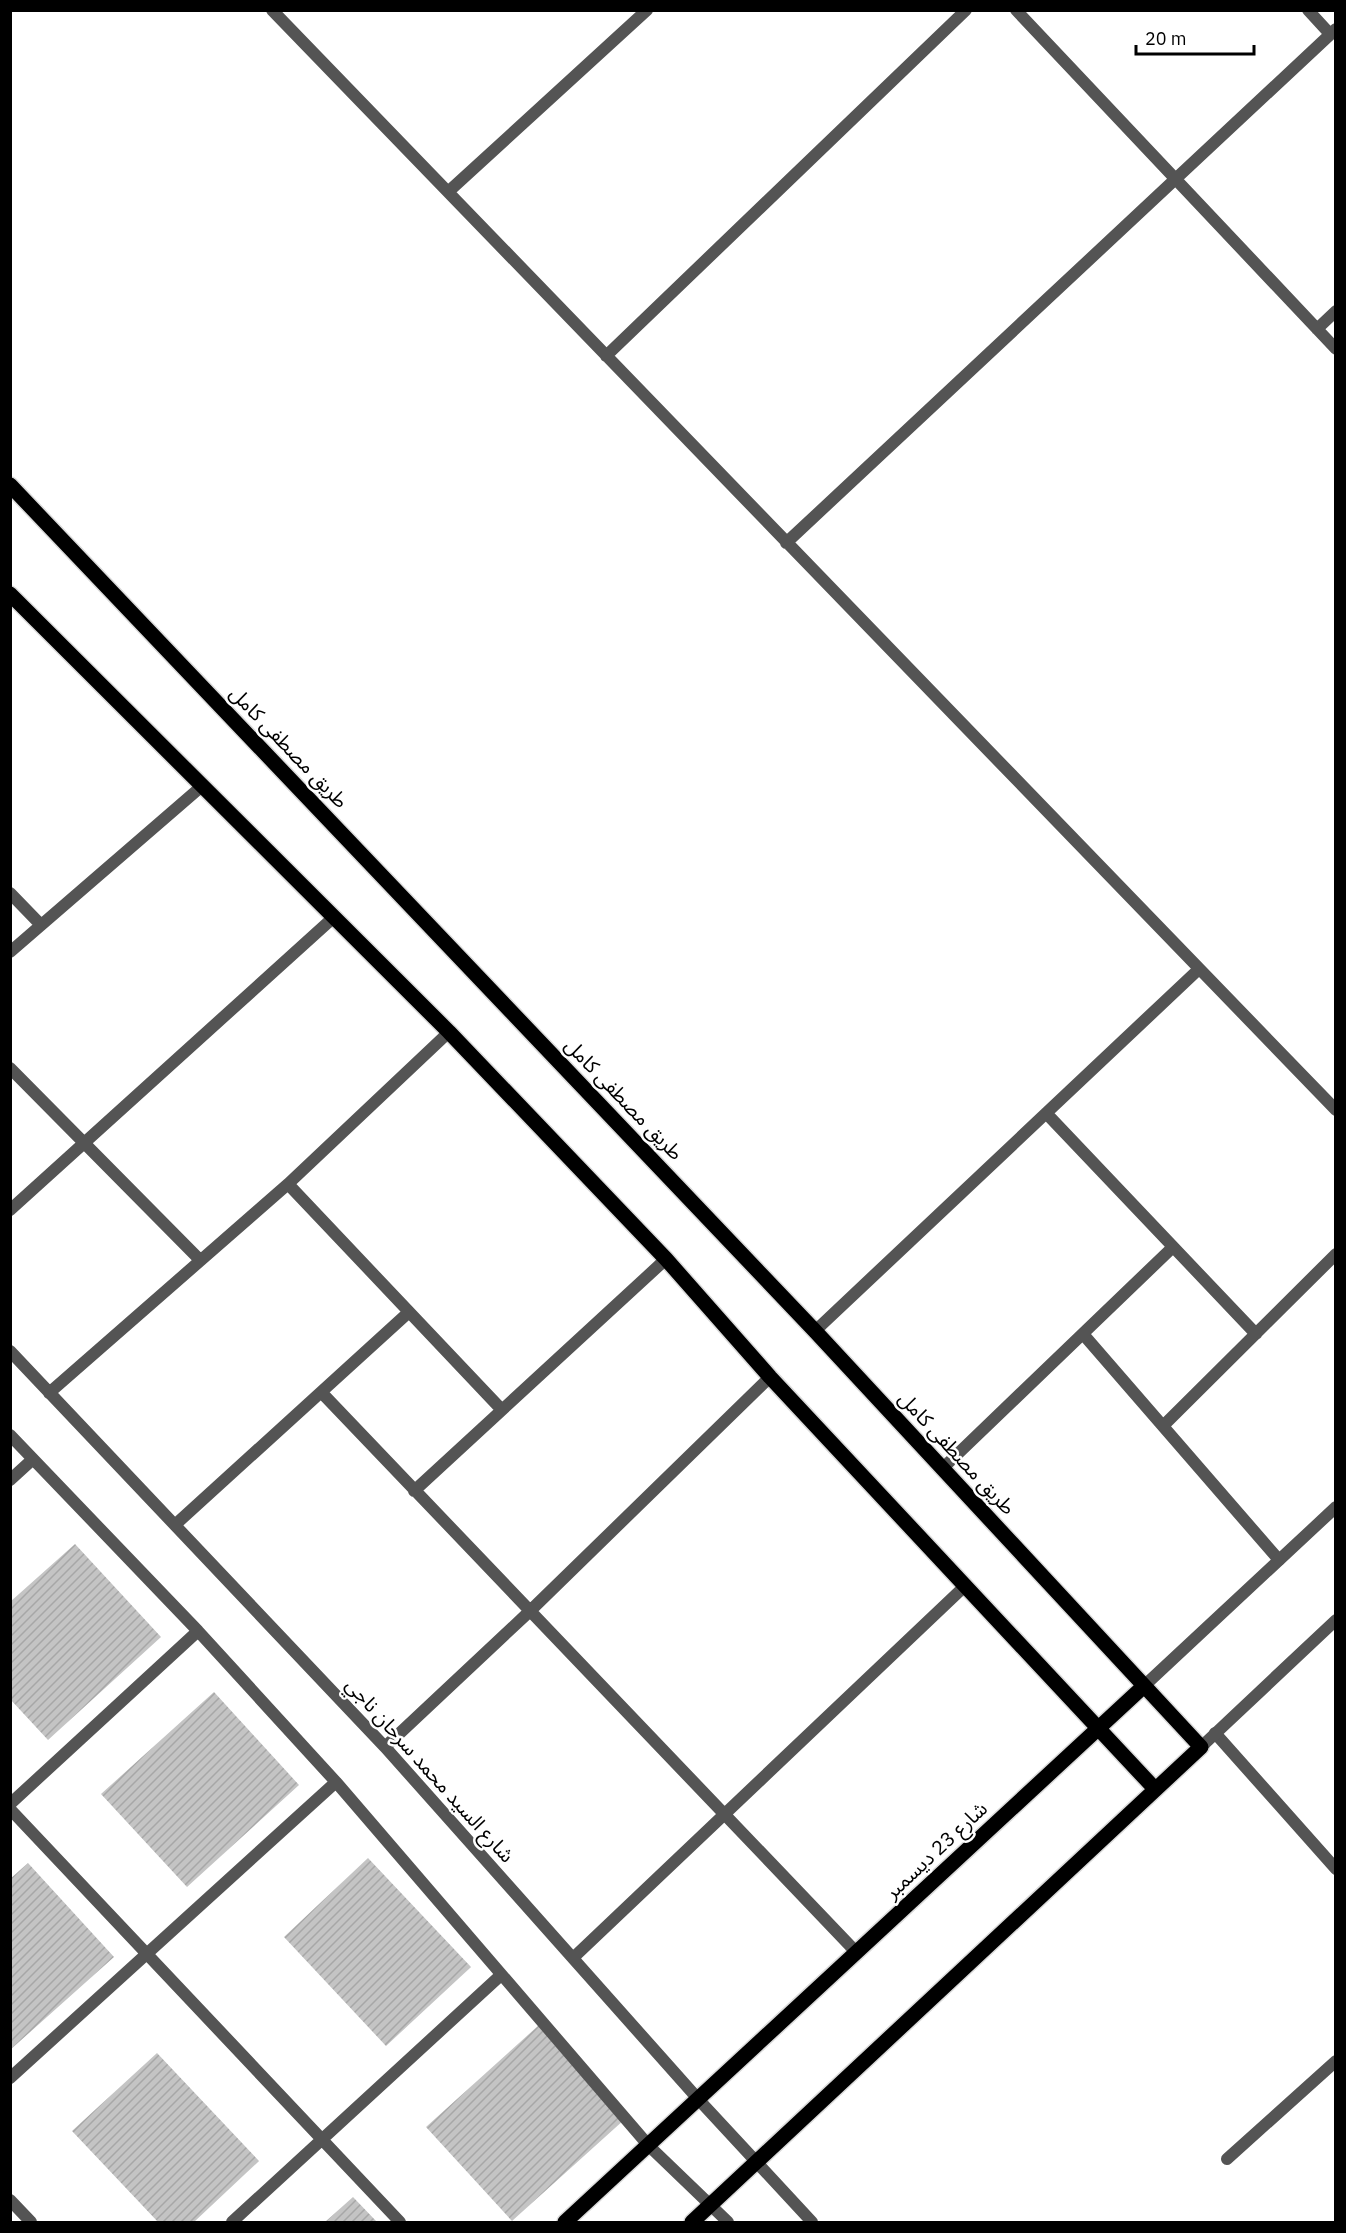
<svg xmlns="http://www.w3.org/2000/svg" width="1346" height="2233" viewBox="0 0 1346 2233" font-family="'IBM Plex Sans','Noto Sans Arabic',sans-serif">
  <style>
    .building { fill: url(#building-hatch) }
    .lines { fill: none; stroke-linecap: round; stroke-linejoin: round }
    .primary-casing { stroke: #dbdbdb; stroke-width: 18 }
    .service { stroke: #545454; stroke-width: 12 }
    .minor { stroke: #545454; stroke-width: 12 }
    .tertiary { stroke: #545454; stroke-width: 12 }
    .primary { stroke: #000; stroke-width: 15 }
    .labels { text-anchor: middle; stroke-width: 5; stroke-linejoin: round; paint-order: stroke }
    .street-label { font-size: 20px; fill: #000; stroke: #fff }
  </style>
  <defs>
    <pattern id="building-hatch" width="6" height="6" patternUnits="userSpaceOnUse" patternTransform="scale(1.5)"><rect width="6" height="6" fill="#c4c4c4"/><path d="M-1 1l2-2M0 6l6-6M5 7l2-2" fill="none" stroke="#a7a7a7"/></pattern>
  </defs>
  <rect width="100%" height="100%" fill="#fff"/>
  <path class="building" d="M 75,1544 L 161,1637 L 48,1740 L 10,1699 L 10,1602 Z
    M 214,1692 L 299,1785 L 187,1887 L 101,1794 Z
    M 368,1858 L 471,1967 L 386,2046 L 284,1937 Z
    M 28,1863 L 114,1957 L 10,2050 L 10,1879 Z
    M 539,2025 L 625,2119 L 512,2221 L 426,2127 Z
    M 157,2053 L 259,2161 L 194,2222 L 158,2222 L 72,2131 Z
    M 353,2197 L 377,2222 L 325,2222 Z"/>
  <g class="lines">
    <defs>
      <path id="primary" d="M 10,485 L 815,1331 L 1201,1747 L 692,2222
        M 10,594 L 449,1032 L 666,1259 L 770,1377 L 1155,1789
        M 565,2222 L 1144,1686"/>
    </defs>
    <use href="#primary" class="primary-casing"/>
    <path class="service" d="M 1215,1733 L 1336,1869
      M 1227,2159 L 1336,2061"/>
    <path class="minor" d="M 272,10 L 1336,1110
      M 1016,10 L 1336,349
      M 1308,10 L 1330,34
      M 448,192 L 647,10
      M 1317,329 L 1336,311
      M 606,356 L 966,10
      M 786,543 L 1336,29
      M 10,893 L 41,925
      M 10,952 L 202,786
      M 10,1068 L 200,1260
      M 1046,1113 L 1256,1334
      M 288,1184 L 502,1410
      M 10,1210 L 334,917
      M 815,1331 L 1199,969
      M 1083,1334 L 1279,1560
      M 10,1351 L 385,1747 L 699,2100
      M 49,1393 L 288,1184 L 449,1032
      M 322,1393 L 857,1953
      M 1163,1426 L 1336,1254
      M 10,1435 L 198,1631 L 336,1782 L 649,2146
      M 943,1468 L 1173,1247
      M 10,1480 L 33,1459
      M 414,1491 L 666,1259
      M 176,1524 L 409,1312
      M 385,1747 L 530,1611 L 770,1377
      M 10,1804 L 198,1631
      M 10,1809 L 400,2222
      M 573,1958 L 966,1585
      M 10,2078 L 336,1782
      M 10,2200 L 31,2222
      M 232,2222 L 501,1975"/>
    <path class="tertiary" d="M 1144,1686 L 1336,1507
      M 1201,1747 L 1336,1620
      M 699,2100 L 812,2222
      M 649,2146 L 728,2222"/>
    <use href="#primary" class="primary"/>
  </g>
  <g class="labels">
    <g class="street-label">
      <text transform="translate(289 747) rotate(46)" y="7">طريق مصطفى كامل</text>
      <text transform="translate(624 1099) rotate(46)" y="7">طريق مصطفى كامل</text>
      <text transform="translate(957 1453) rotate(47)" y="7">طريق مصطفى كامل</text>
      <text transform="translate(430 1770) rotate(48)" y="7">شارع السيد محمد سرحان ناجي</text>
      <text transform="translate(936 1850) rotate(-43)" y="7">شارع 23 ديسمبر</text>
    </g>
  </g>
  <rect width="1346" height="2233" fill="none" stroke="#000000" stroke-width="24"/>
  <path d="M1136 45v9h118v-9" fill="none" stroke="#000000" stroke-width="3"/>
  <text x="1145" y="45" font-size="18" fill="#000000" stroke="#ffffff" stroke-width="4.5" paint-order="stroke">20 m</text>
</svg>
